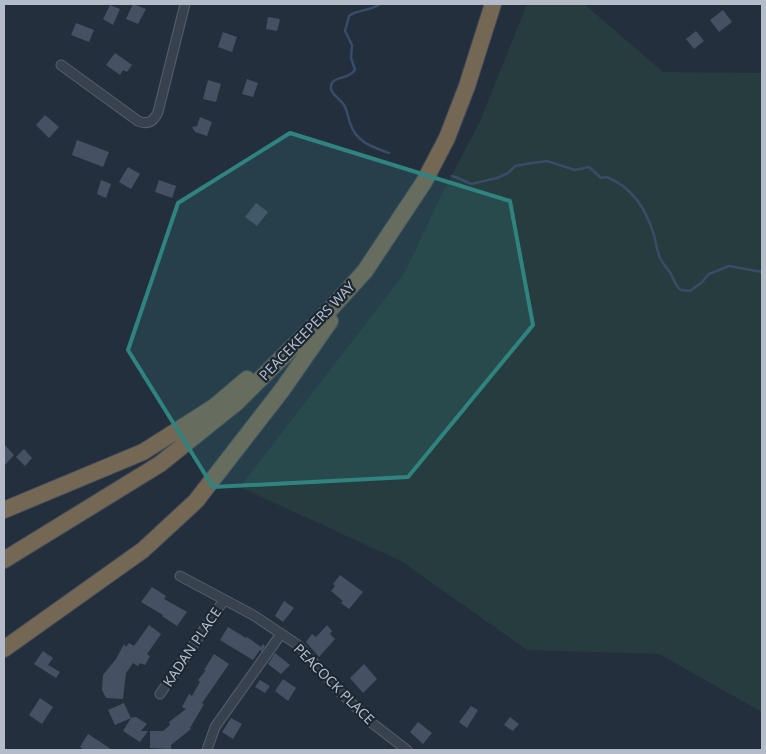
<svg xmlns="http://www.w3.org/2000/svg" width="766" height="754" viewBox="0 0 766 754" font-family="'Noto Sans',sans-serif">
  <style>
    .green { fill: #263c3f }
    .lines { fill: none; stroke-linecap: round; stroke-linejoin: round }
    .stream { stroke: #394c67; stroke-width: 2.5 }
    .building { fill: #455162 }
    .street-casing { stroke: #565f6c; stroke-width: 11 }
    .highway-casing { stroke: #434c59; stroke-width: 18 }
    .street { stroke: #38414e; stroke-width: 9 }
    .highway { stroke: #746855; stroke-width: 16 }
    .marked { fill: #308480; fill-opacity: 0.2; stroke: #308480; stroke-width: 4; stroke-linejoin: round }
    .labels { text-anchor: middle; stroke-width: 4.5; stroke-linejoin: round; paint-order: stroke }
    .street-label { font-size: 14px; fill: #b4bcc9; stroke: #1d2633 }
  </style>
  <rect width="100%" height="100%" fill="#242f3e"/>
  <path class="green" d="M 527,4 L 584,4 L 663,72 L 762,73 L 762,712 L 659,654 L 527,650 L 401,561 L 240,487 L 404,274 L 440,198 L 480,121 Z"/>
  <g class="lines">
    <path class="stream" d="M 380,4 C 369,12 357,9 349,16 L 345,31 L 352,45 L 351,58 L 355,70 C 347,80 336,76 332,83 C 327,93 340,98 344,105 C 347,110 348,117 350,123 C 356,142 372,147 389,153
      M 452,176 L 458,178 L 471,184 L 497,178 L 508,173 L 515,166 L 532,163 L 547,161 L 575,170 L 589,167 L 601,178 L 607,177 C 633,188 646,209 654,235 C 656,243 657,250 660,258 C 663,264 667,268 671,274 C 674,280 675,285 681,290 L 690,291 L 701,283 L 709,274 L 729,266 L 762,272"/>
  </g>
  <path class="building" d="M 133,4 L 146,9 L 138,24 L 126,19 Z
    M 110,5 L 120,9 L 113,25 L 103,19 Z
    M 723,10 L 732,22 L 719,32 L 710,20 Z
    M 268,17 L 280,19 L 277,31 L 266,29 Z
    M 76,23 L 94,30 L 89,42 L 71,35 Z
    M 696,31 L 704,41 L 694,49 L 686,39 Z
    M 223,32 L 237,37 L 232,52 L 218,47 Z
    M 115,53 L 132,65 L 127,72 L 123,70 L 120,75 L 106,65 Z
    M 247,79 L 258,83 L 253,97 L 242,94 Z
    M 208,80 L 221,84 L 216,102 L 203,99 Z
    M 45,115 L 59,127 L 49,138 L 36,125 Z
    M 200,117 L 212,122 L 207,136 L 195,132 L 192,127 L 197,126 Z
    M 77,140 L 109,152 L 103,167 L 72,155 Z
    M 128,167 L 140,174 L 131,189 L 119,182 Z
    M 101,180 L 111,184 L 106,198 L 97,194 Z
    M 159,180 L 176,186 L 172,198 L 155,192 Z
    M 256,203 L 268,212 L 257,226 L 245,217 Z
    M 4,444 L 14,455 L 4,466 Z
    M 24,449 L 32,458 L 25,466 L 16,457 Z
    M 340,575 L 363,592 L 349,609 L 341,603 L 343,601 L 331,591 L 335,586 L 333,584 Z
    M 152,587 L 166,596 L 164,599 L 187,612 L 177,626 L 162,616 L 163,615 L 141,602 Z
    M 284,601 L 294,608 L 283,622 L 275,616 Z
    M 149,625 L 161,634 L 147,654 L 150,656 L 145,665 L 140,663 L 138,666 L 133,663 L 126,673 L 123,699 L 106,698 L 102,690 L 103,675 L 116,659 L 124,644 L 126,647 L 129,643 L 134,646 Z
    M 327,625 L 332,631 L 330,634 L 335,639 L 319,657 L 306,642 L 312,634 L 316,637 Z
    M 228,627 L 246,638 L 247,637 L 261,647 L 263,644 L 265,646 L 262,651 L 260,650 L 253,660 L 220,640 Z
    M 43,651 L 53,658 L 48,665 L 60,672 L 56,678 L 34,664 Z
    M 275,653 L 290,665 L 281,674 L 268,664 Z
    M 214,654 L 229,664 L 202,703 L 204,704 L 190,728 L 191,729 L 171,745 L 171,749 L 150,748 L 150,731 L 163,731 L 170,725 L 169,722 L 186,709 L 182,707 L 189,694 L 192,696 L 200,682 L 198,680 L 206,670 L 204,670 Z
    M 364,664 L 377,679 L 363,693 L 350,678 Z
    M 283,679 L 296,688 L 288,701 L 275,691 Z
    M 260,680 L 270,686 L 265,693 L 255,687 Z
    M 40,698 L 53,707 L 42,724 L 29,715 Z
    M 124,703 L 131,718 L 115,725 L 108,710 Z
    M 471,706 L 478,710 L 467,728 L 459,722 Z
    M 136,717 L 147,724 L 141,731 L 148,731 L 140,742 L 123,731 L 131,718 Z
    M 510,717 L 519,724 L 513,731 L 504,725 Z
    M 231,718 L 242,724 L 233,739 L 222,732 Z
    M 418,722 L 432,733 L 423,744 L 410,732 Z
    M 88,734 L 99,741 L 112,750 L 85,750 L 80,747 Z"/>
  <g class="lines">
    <defs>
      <path id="street" d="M 61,65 L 138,121 C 148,125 154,121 158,112 L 185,4
        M 180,576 L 253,615 L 298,645 L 338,690 L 372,723 L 407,750
        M 160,694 L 224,600
        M 207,750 L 215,727 L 281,634"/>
      <path id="highway" d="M 4,510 L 143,452 L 214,407 L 247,379
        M 4,560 L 160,464 L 236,403 L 326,314 L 365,271 L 424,182 L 447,138 L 467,86 L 493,4
        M 4,649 L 143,550 L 196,501 L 282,390 L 330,321"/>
    </defs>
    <use href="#street" class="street-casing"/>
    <use href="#highway" class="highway-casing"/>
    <use href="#street" class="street"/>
    <use href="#highway" class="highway"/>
  </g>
  <path class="marked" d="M 290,133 L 510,201 L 533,325 L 408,477 L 213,487 L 128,350 L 178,203 Z"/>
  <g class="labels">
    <g class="street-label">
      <text transform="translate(307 331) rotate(-46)" y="5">PEACEKEEPERS WAY</text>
      <text transform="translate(192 647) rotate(-56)" y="5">KADAN PLACE</text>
      <text transform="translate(334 684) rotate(45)" y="5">PEACOCK PLACE</text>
    </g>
  </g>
  <rect width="766" height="754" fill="none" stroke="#b4bcc9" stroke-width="10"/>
</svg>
